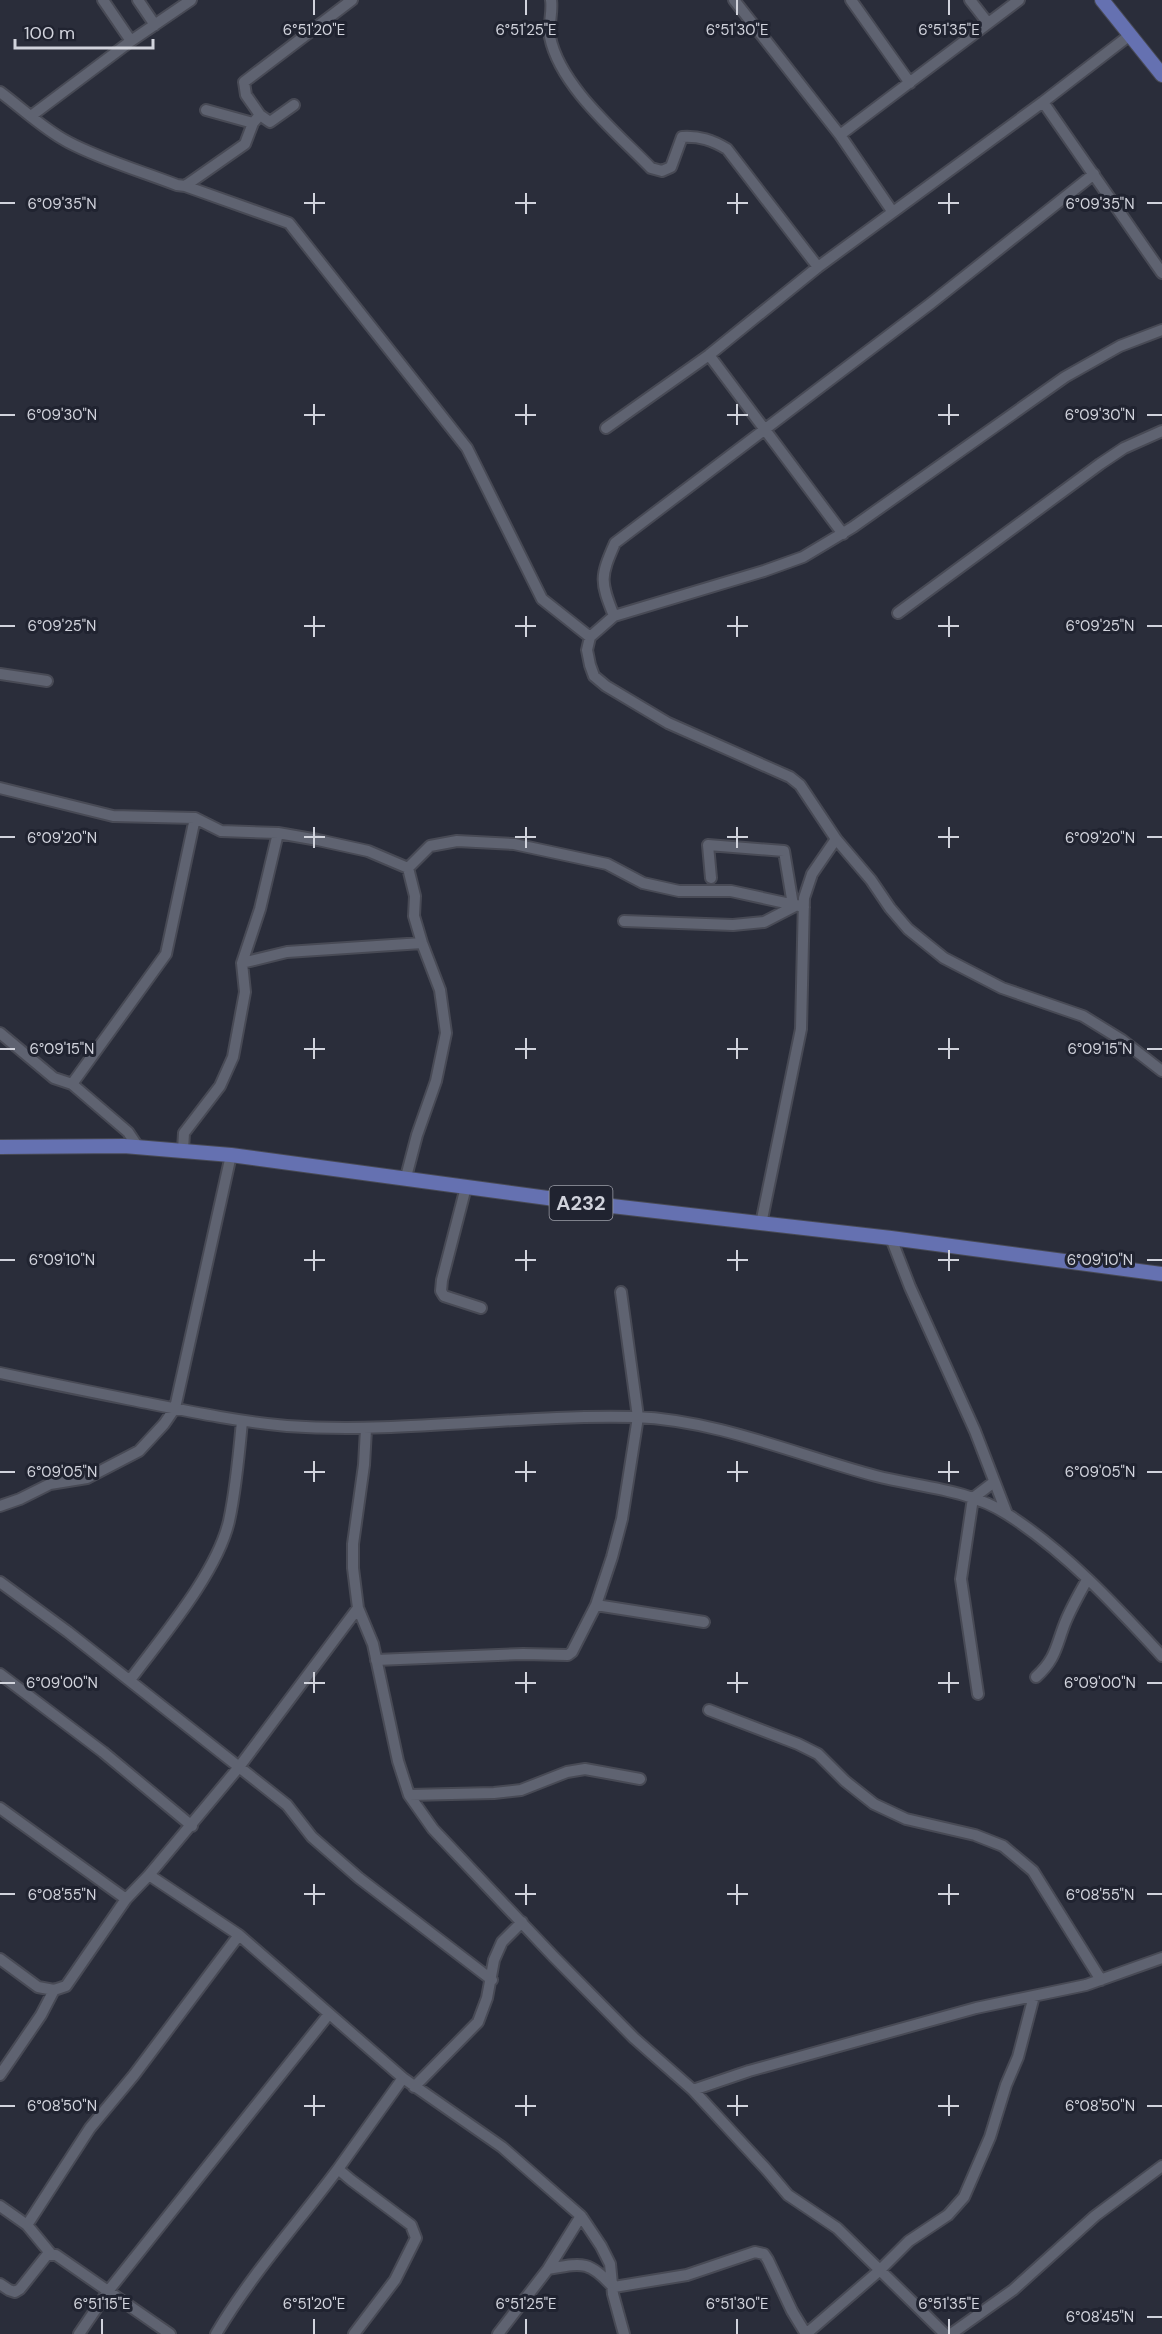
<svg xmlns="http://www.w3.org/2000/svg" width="1162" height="2334" viewBox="0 0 1162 2334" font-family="'DM Sans',sans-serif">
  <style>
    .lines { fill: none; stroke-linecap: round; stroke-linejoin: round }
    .minor-casing { stroke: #484a55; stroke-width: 14 }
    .major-casing { stroke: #484a55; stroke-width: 16 }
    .minor { stroke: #5f6371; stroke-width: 10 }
    .major { stroke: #6571b1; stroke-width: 14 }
    .ticks { fill: none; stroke: #d1d3dc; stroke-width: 2 }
    .labels { text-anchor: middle; stroke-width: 6; stroke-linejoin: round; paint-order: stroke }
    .shield { fill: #202330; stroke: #9c9ea8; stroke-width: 1.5 }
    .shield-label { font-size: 20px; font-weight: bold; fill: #d1d3dc }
    .ticks-label { font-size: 15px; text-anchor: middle; fill: #d1d3dc; stroke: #202330; stroke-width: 6; stroke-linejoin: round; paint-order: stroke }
  </style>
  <rect width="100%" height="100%" fill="#2a2d3a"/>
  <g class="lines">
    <defs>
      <path id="minor" d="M 103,0 L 131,41
        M 138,0 L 155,25
        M 551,0 C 553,12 548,25 550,37 C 560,86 616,132 651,168 L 662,171 L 671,167 L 682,137 C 700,136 712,140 727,149 L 818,267
        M 734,0 L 840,135 L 892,211
        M 851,0 L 910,83
        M 970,0 L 988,23
        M 0,92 C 23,109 43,129 68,142 C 102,160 141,171 177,185 L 185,186 L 289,223 L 467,448 L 542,599 L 590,637
        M 1043,102 L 1162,273
        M 206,110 L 253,123
        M 260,115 L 270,122 L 294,105
        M 31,116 L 131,41 L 191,0
        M 840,135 L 1019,0
        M 185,186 L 245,144 L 253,123 L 260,115 L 246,95 L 244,82 L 352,0
        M 709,355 L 843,534
        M 606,428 L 709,355 L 818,267 L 1043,102 L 1130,35
        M 898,613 L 1100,464 L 1124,448 L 1162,431
        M 614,616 C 600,581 600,577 615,543 L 930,304 L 1094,174
        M 0,674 L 47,681
        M 0,788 L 113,816 L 195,818 L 221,831 L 278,833 L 318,840 L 368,851 L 408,868
        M 836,839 L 871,880 L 890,908 L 908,929 L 944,958 L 1002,988 L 1083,1016 L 1122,1040 L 1162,1071
        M 711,878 L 708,845 L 784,851 L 793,905
        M 624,921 L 733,925 L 764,922 L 797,905
        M 242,963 L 287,952 L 422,943
        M 0,1033 L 54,1078 L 72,1084 L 128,1132 L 138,1147
        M 72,1084 L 166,954 L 195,818
        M 183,1150 L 184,1133 L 220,1086 L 233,1057 L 245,992 L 242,963 L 260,909 L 278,833
        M 406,1177 L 417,1135 L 436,1081 L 446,1033 L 440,990 L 422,943 L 414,916 L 415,896 L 408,868 L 430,846 L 457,841 L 514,844 L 607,864 L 643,883 L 679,891 L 731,891 L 804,907
        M 466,1187 L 442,1280 L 441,1291 L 444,1296 L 481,1308
        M 761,1224 L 801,1029 L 804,898 L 812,874 L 836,839 L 800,785 L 790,777 L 668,723 L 606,686 L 594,676 L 590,665 L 587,650 L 590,637 L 614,616 L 764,571 L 803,557 L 853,527 L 1065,377 L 1120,346 L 1162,330
        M 891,1238 L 910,1287 L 975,1431 L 1007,1514
        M 0,1373 C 51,1384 102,1394 152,1404 C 197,1413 242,1422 287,1426 C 403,1434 519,1414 635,1417 C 717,1420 797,1455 876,1476 C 919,1487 968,1489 1007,1514 C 1065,1551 1115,1605 1162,1656
        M 366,1429 L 364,1465 L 353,1544 L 353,1568 L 358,1608 L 373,1644 L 398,1761 L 409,1795 L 433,1829 L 554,1957 L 634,2038 L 693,2090 L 766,2169 L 788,2195 L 837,2228 L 945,2334
        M 0,1506 L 20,1499 L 50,1484 L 87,1478 L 139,1451 L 164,1424 L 175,1408 L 231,1155
        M 0,1582 L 68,1632 L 239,1767 L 287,1805 L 312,1837 L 359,1878 L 492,1980
        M 596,1605 L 704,1622
        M 376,1660 L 523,1654 L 568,1655 L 572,1652 L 596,1605 L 612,1557 L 622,1519 L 638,1417 L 621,1292
        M 0,1674 L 103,1752 L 192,1826
        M 1036,1677 C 1056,1659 1056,1646 1065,1623 C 1071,1608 1079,1594 1087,1580
        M 130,1680 C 162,1637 217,1573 229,1521 C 236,1489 239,1454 242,1421
        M 978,1694 L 961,1579 L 973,1498 L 994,1482
        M 709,1710 L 798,1744 L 818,1754 L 845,1781 L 874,1804 L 906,1819 L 975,1835 L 1003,1846 L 1033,1871 L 1101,1980
        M 409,1795 L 494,1793 L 521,1790 L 567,1772 L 585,1769 L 640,1779
        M 0,1808 L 126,1899
        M 149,1875 L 239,1935 L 403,2078
        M 0,1959 L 38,1987 L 54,1990 L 66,1986 L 126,1899 L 149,1875 L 239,1767 L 358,1608
        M 0,2075 L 41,2015 L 54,1990
        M 414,2087 L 478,2022 L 487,1998 L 494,1960 L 502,1942 L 522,1922
        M 693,2090 L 749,2071 L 976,2008 L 1086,1985 L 1162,1958
        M 0,2206 L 27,2225 L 51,2254
        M 581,2216 L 601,2246 L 610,2264 L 613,2294 L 624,2334
        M 27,2225 L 90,2128 L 134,2075 L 239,1935
        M 548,2269 C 582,2263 589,2260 613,2287
        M 0,2284 L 9,2290 L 15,2292 L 20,2289 L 47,2255 L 56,2255 L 170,2334
        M 614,2287 L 687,2275 L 755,2252 L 764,2254 L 768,2260 L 792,2311 L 806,2334
        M 79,2334 L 109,2290 L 329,2014
        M 216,2334 C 251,2275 297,2224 338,2169
        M 354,2334 L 395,2280 L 416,2238 L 411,2225 L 351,2180 L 338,2169 L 403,2078 L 502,2147 L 581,2216 L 548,2269 L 498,2334
        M 806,2334 L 879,2271 L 909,2241 L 948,2215 L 964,2197 L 990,2137 L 1006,2085 L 1018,2057 L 1034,1996
        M 951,2334 L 1013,2290 L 1095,2216 L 1162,2166"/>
      <path id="major" d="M 1102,0 L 1162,75
        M 0,1147 L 124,1146 L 231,1155 L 577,1202 L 891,1238 L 1162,1274"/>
    </defs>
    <use href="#minor" class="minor-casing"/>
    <use href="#major" class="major-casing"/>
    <use href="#minor" class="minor"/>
    <use href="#major" class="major"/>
  </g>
  <path class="ticks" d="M 314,0 L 314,15M 526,0 L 526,15M 737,0 L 737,15M 949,0 L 949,15M 314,193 L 314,214M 526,193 L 526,214M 737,193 L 737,214M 949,193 L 949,214M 0,203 L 15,203M 304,203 L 325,203M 515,203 L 536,203M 727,203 L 748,203M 938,203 L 959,203M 1147,203 L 1162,203M 314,404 L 314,425M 526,404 L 526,425M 737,404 L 737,425M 949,404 L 949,425M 0,415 L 15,415M 304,415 L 325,415M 515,415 L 536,415M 727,415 L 748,415M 938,415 L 959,415M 1147,415 L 1162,415M 314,616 L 314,637M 526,616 L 526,637M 737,616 L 737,637M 949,616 L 949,637M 0,626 L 15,626M 304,626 L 325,626M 515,626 L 536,626M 727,626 L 748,626M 938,626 L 959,626M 1147,626 L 1162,626M 314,827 L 314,848M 526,827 L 526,848M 737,827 L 737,848M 949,827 L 949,848M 0,837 L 15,837M 304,837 L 325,837M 515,837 L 536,837M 727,837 L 748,837M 938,837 L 959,837M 1147,837 L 1162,837M 314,1038 L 314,1059M 526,1038 L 526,1059M 737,1038 L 737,1059M 949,1038 L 949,1059M 0,1049 L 15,1049M 304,1049 L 325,1049M 515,1049 L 536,1049M 727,1049 L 748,1049M 938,1049 L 959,1049M 1147,1049 L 1162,1049M 314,1250 L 314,1271M 526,1250 L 526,1271M 737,1250 L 737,1271M 949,1250 L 949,1271M 0,1260 L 15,1260M 304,1260 L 325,1260M 515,1260 L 536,1260M 727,1260 L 748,1260M 938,1260 L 959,1260M 1147,1260 L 1162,1260M 314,1461 L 314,1482M 526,1461 L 526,1482M 737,1461 L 737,1482M 949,1461 L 949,1482M 0,1472 L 15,1472M 304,1472 L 325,1472M 515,1472 L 536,1472M 727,1472 L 748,1472M 938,1472 L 959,1472M 1147,1472 L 1162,1472M 314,1672 L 314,1693M 526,1672 L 526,1693M 737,1672 L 737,1693M 949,1672 L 949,1693M 0,1683 L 15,1683M 304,1683 L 325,1683M 515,1683 L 536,1683M 727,1683 L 748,1683M 938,1683 L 959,1683M 1147,1683 L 1162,1683M 314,1884 L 314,1905M 526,1884 L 526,1905M 737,1884 L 737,1905M 949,1884 L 949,1905M 0,1894 L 15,1894M 304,1894 L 325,1894M 515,1894 L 536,1894M 727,1894 L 748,1894M 938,1894 L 959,1894M 1147,1894 L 1162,1894M 314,2095 L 314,2116M 526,2095 L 526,2116M 737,2095 L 737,2116M 949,2095 L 949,2116M 0,2106 L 15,2106M 304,2106 L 325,2106M 515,2106 L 536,2106M 727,2106 L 748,2106M 938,2106 L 959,2106M 1147,2106 L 1162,2106M 1147,2317 L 1162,2317M 102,2319 L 102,2334M 314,2319 L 314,2334M 526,2319 L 526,2334M 737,2319 L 737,2334M 949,2319 L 949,2334"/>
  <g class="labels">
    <rect class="shield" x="549.5" y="1186" width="63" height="34" rx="4.5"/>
    <g class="shield-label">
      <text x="581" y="1210">A232</text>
    </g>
  </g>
  <g class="ticks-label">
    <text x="314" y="35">6°51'20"E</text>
    <text x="526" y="35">6°51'25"E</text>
    <text x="737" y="35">6°51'30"E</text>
    <text x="949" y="35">6°51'35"E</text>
    <text x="62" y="209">6°09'35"N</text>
    <text x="1100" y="209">6°09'35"N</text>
    <text x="62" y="420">6°09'30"N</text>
    <text x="1100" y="420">6°09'30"N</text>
    <text x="62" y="631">6°09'25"N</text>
    <text x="1100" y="631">6°09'25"N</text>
    <text x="62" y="843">6°09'20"N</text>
    <text x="1100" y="843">6°09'20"N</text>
    <text x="62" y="1054">6°09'15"N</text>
    <text x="1100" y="1054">6°09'15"N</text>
    <text x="62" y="1265">6°09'10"N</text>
    <text x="1100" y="1265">6°09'10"N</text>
    <text x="62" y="1477">6°09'05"N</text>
    <text x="1100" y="1477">6°09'05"N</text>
    <text x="62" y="1688">6°09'00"N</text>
    <text x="1100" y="1688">6°09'00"N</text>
    <text x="62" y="1900">6°08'55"N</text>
    <text x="1100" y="1900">6°08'55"N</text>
    <text x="62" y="2111">6°08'50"N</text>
    <text x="1100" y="2111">6°08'50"N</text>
    <text x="102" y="2309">6°51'15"E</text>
    <text x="314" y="2309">6°51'20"E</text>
    <text x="526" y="2309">6°51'25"E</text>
    <text x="737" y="2309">6°51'30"E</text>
    <text x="949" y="2309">6°51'35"E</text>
    <text x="1100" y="2322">6°08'45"N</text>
  </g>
  <path d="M15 39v9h138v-9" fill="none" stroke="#d1d3dc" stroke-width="3"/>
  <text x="24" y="39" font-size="18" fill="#d1d3dc" stroke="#202330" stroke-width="4.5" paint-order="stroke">100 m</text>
</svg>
